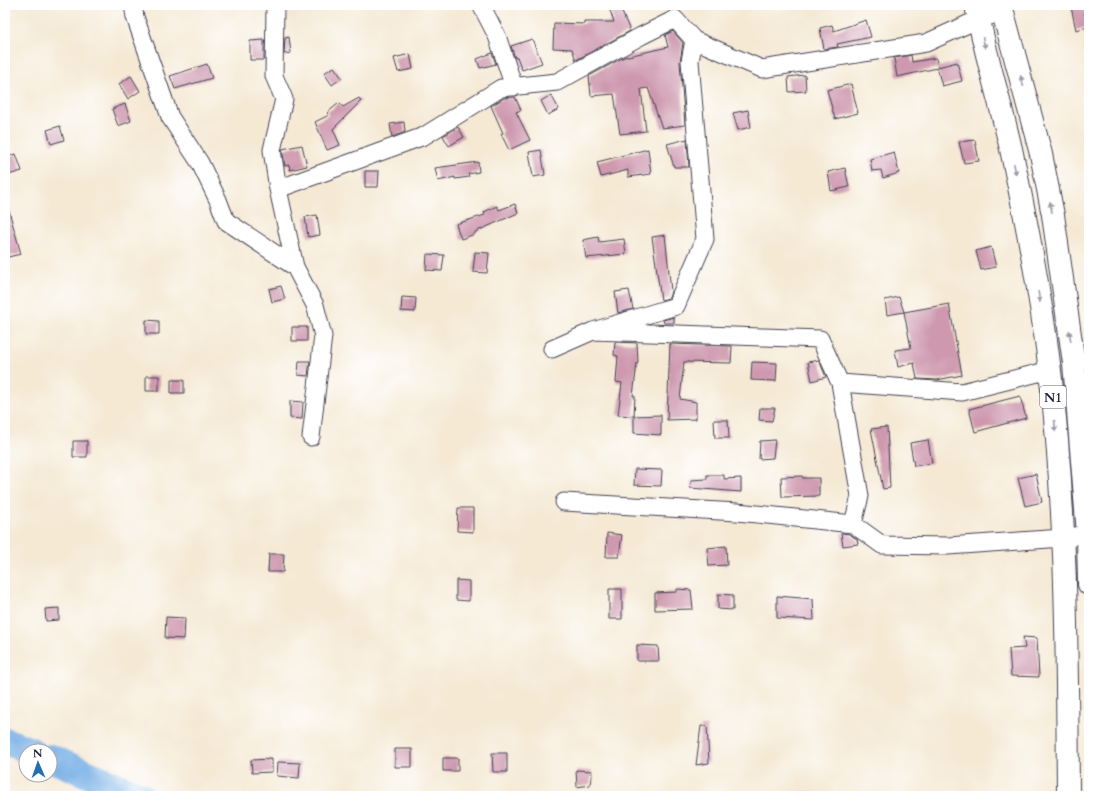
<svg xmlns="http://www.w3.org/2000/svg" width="1094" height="801" viewBox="0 0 1094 801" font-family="Cardo,serif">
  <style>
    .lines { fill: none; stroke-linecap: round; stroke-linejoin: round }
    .river { stroke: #74ade4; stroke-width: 28 }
    .building { fill: #ce98ae }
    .minor-casing { stroke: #424052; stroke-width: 19 }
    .primary-casing { stroke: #424052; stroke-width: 24 }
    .minor { stroke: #fff; stroke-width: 17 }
    .primary { stroke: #fff; stroke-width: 22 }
    .oneway { fill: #9c9ca7 }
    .labels { text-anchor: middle; stroke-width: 4; stroke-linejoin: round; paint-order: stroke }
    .shield { fill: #fff; stroke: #646476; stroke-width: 1 }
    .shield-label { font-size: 13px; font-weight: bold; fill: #22223b }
  </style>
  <rect width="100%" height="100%" fill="#fff"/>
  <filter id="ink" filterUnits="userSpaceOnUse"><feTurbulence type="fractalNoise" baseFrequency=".025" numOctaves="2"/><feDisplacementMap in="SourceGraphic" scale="8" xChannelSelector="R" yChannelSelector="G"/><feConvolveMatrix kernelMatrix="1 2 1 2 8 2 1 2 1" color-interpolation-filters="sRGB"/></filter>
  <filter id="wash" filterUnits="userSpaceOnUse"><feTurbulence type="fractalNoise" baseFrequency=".012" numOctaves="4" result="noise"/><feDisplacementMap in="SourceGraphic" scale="16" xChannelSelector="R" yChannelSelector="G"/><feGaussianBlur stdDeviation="0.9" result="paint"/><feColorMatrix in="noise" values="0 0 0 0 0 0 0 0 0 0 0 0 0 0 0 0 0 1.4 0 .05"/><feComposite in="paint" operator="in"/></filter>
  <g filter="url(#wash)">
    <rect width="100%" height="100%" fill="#f5e9d4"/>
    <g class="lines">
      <path class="river" d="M 5,741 L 31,751
        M 50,758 L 140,796"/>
    </g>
    <g id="blocks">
      <path class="building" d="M 608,5 L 619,5 L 630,31 L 576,60 L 572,49 L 553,48 L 554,23 L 584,24 L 584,22 L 614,22 Z
        M 1080,5 L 1083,5 L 1088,27 L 1076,30 L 1071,7 Z
        M 866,20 L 871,37 L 837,44 L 838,47 L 824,49 L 820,28 L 832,25 L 834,31 Z
        M 673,31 L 683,43 L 680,62 L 685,125 L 662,128 L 648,88 L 641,89 L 646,131 L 620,134 L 614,94 L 591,96 L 589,76 L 624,57 L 668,47 L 665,35 Z
        M 289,37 L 291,53 L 284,54 L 285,38 Z
        M 532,39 L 542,63 L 522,70 L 517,57 L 515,58 L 511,46 Z
        M 264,40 L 264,60 L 250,60 L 250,41 Z
        M 492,53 L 496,64 L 480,68 L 477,59 Z
        M 410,54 L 413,69 L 398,72 L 394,58 Z
        M 911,55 L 912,62 L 936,58 L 938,67 L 957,62 L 962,81 L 942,86 L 937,68 L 897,77 L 894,58 Z
        M 207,64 L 212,78 L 175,89 L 170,76 Z
        M 334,67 L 342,78 L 332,85 L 324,73 Z
        M 805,75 L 806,91 L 789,92 L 788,77 Z
        M 131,76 L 140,91 L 128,99 L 119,84 Z
        M 851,84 L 858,113 L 835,119 L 827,90 Z
        M 551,95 L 559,109 L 548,115 L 541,101 Z
        M 515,97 L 521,110 L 516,112 L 530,140 L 509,150 L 501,134 L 503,133 L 491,106 L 504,98 Z
        M 359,98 L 361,101 L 333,129 L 340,145 L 327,150 L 315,122 L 329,115 L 327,113 L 339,103 L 343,107 Z
        M 125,104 L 131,121 L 118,126 L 112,109 Z
        M 748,110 L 751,127 L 738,130 L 733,113 Z
        M 404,122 L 405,132 L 392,137 L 390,124 Z
        M 60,126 L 64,140 L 51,144 L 47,130 Z
        M 458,127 L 464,137 L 449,146 L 443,136 Z
        M 687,139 L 689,167 L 674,167 L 667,144 Z
        M 975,140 L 979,161 L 964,163 L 959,142 Z
        M 302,145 L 307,166 L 290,170 L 289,165 L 285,166 L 282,149 Z
        M 648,149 L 651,174 L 628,177 L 628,170 L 601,177 L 597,162 Z
        M 541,150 L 545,175 L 533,177 L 529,152 Z
        M 894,152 L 899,173 L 883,178 L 881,170 L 872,171 L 870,159 Z
        M 16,154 L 22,171 L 8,175 L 5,165 L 5,157 Z
        M 478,162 L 479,172 L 468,174 L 469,177 L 455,179 L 455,177 L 438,181 L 435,168 Z
        M 845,168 L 849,187 L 831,191 L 828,172 Z
        M 365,171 L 379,171 L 378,187 L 365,187 Z
        M 515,204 L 518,213 L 475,232 L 475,234 L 461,239 L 456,224 L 485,215 L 484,212 L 497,206 L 499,210 Z
        M 9,211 L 21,254 L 8,257 L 5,247 L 5,212 Z
        M 317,215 L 320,235 L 308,237 L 305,217 Z
        M 665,235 L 671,291 L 669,298 L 661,300 L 652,237 Z
        M 598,237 L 599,242 L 624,239 L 626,254 L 586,258 L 583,240 Z
        M 991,247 L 996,267 L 981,270 L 976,251 Z
        M 475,252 L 489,253 L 487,273 L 473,272 Z
        M 427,254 L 444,255 L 442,271 L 426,270 Z
        M 281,286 L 285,299 L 272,302 L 269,289 Z
        M 629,290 L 633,309 L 618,313 L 615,292 Z
        M 402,297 L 416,298 L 415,312 L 401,311 Z
        M 899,297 L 904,312 L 887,315 L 885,300 Z
        M 949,304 L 962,375 L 937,380 L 917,379 L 914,363 L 898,367 L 895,350 L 911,348 L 904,312 Z
        M 674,317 L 674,323 L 664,323 L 663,320 Z
        M 146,320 L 159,321 L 159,334 L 146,334 Z
        M 292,327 L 307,327 L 307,341 L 292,341 Z
        M 615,342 L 637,343 L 638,363 L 637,363 L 633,396 L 635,396 L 634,416 L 618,415 L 622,383 L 616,382 L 618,356 L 614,355 Z
        M 670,344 L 732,346 L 731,363 L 684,362 L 680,399 L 696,402 L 696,419 L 667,420 Z
        M 819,360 L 826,377 L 812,381 L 808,362 Z
        M 299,361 L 310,361 L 308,376 L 298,375 Z
        M 752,362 L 777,363 L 776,381 L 751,380 Z
        M 146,376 L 159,376 L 159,391 L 146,391 Z
        M 171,380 L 184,380 L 184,393 L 171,393 Z
        M 1020,396 L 1026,418 L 975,432 L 969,409 Z
        M 290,401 L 303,402 L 302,419 L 290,418 Z
        M 760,408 L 775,408 L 772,421 L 759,420 Z
        M 661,415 L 661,435 L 634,433 L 634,416 Z
        M 714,420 L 728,420 L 729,438 L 715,438 Z
        M 887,427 L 890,488 L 883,489 L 871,429 Z
        M 775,440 L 773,458 L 759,459 L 760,441 Z
        M 928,440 L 932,463 L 914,466 L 910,443 Z
        M 73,441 L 87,441 L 87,457 L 73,457 Z
        M 635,469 L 662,470 L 661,486 L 634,485 Z
        M 1036,474 L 1042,502 L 1025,506 L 1018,478 Z
        M 707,475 L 724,475 L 724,479 L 741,478 L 741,492 L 690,488 L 691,480 L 707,479 Z
        M 802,476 L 803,478 L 819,478 L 819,496 L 782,497 L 781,477 Z
        M 458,508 L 473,508 L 473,532 L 457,531 Z
        M 607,533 L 622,535 L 619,557 L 606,557 Z
        M 841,533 L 849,534 L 857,539 L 858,544 L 843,546 Z
        M 726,546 L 727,565 L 709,566 L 707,548 Z
        M 269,554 L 284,554 L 283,572 L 268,572 Z
        M 456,580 L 469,581 L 469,601 L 456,600 Z
        M 609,589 L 622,589 L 622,619 L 609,619 Z
        M 677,589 L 691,590 L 693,609 L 655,610 L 655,593 L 677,592 Z
        M 718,594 L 733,595 L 733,610 L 718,609 Z
        M 777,596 L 813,599 L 814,620 L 777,618 Z
        M 59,608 L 59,620 L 46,621 L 45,609 Z
        M 166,617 L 185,618 L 184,639 L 165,638 Z
        M 1023,637 L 1037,638 L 1039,677 L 1011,676 L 1009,649 L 1025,648 Z
        M 637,645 L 658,646 L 659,661 L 637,661 Z
        M 701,726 L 707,726 L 709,763 L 696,765 Z
        M 395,749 L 412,749 L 412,767 L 395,767 Z
        M 492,753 L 507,753 L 507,772 L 493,772 Z
        M 443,758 L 458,758 L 458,771 L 443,771 Z
        M 272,759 L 272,772 L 252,773 L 251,760 Z
        M 278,762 L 300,763 L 299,778 L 277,776 Z
        M 576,770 L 592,771 L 590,785 L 577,787 Z"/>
    </g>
  </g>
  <g filter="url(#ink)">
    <use href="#blocks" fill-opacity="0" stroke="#424052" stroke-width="1"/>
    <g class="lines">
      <defs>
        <path id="minor" d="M 133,5 L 135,17 L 170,117 L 200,163 L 218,200 L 226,221 L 295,267
          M 275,5 L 274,76 L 284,99 L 272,150 L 278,189
          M 481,5 L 497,36 L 514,87
          M 593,331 L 820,339 L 840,383 L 962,392 L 1050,370
          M 552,349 L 593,331 L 676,306 L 705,239 L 690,61 L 694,40
          M 1074,363 L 1089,360
          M 840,383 L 860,496 L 853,524
          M 311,437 L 323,336 L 315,305 L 295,267 L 278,189 L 424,136 L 501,88 L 557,82 L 641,36 L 675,19 L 694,40 L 762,69 L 926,43 L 979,19 L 1003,12
          M 564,502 L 737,512 L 853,524 L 882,545 L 948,546 L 1063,538 L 1088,534"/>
        <path id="primary" d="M 976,5 C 985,54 1000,101 1011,149 C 1027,223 1041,297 1050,371 C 1067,512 1067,654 1068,796
          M 1001,5 L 1041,154 L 1053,215 L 1074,363 L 1088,534 L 1089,584"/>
      </defs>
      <use href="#minor" class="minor-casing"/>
      <use href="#primary" class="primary-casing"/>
      <use href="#minor" class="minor"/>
      <use href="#primary" class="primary"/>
    </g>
    <defs><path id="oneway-solid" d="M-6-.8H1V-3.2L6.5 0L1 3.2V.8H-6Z"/></defs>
    <g class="oneway">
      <use href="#oneway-solid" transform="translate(984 43) rotate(76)"/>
      <use href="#oneway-solid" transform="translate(1022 81) rotate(-105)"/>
      <use href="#oneway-solid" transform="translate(1015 169) rotate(78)"/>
      <use href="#oneway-solid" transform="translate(1051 207) rotate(-101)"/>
      <use href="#oneway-solid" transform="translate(1039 297) rotate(81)"/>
      <use href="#oneway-solid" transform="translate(1070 336) rotate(-98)"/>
      <use href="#oneway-solid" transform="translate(1055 426) rotate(86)"/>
    </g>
  </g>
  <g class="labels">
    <rect class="shield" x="1040" y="386" width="26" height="22" rx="3"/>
    <g class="shield-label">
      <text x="1053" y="402">N1</text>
    </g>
  </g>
  <rect width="1094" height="801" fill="none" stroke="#fff" stroke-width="20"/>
  <g transform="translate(38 763) rotate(358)"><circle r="19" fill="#ffffff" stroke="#a7a7b1"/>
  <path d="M0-3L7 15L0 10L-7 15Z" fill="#1f6fb2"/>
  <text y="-6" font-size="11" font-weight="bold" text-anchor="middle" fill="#22223b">N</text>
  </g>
</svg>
